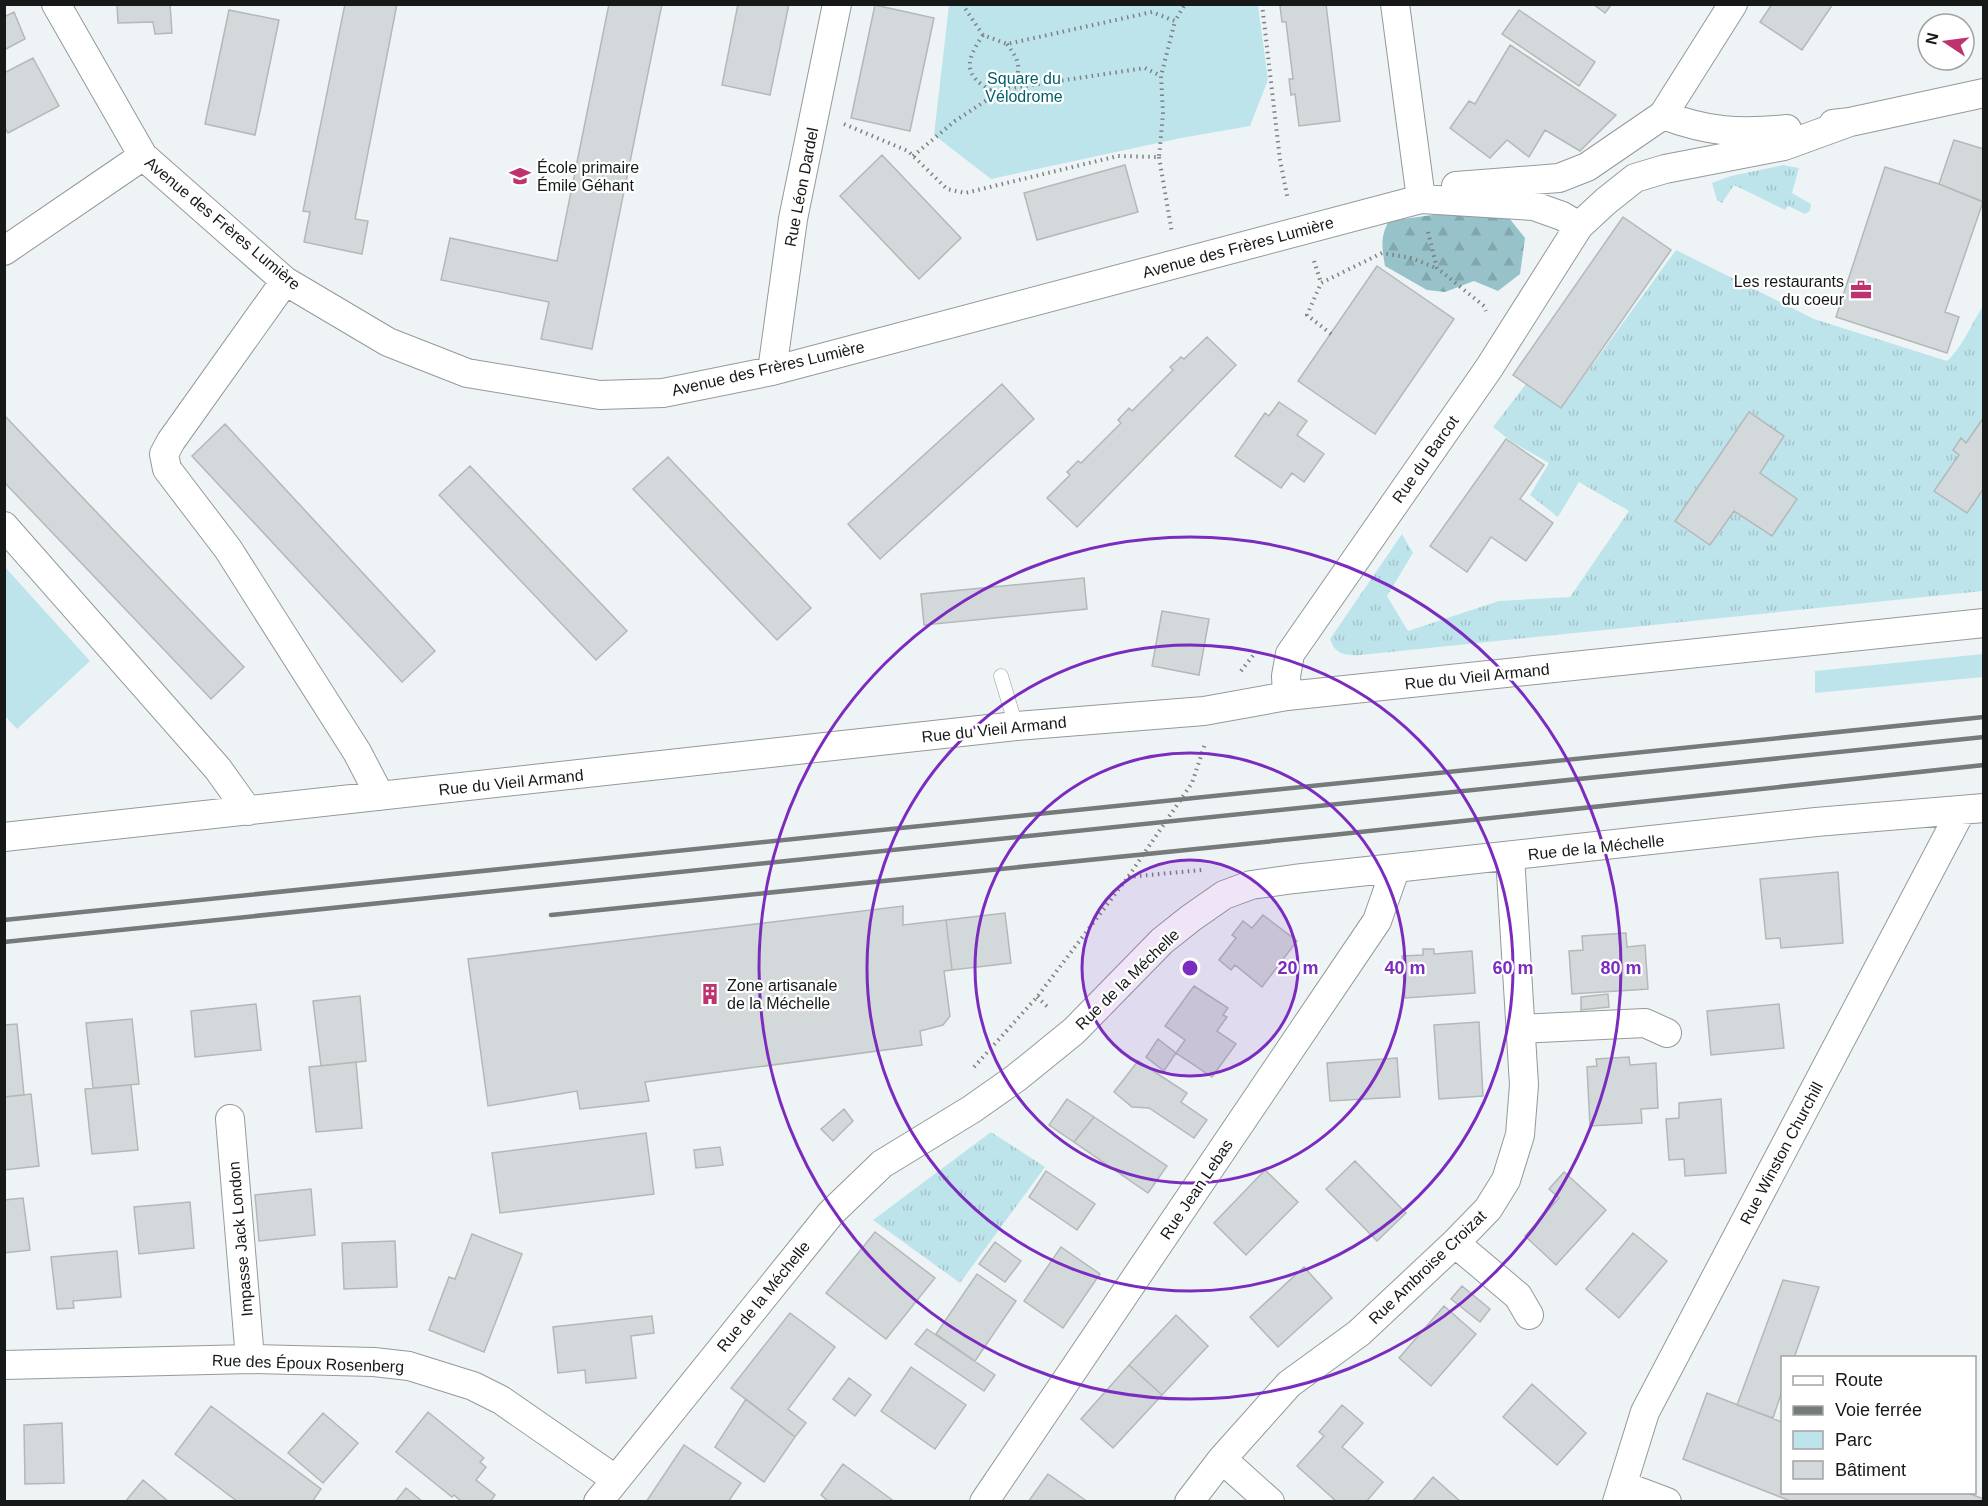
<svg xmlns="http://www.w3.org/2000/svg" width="1988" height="1506" viewBox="0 0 1988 1506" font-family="Arial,sans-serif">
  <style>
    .grass { fill: url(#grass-tufts) }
    .forest { fill: url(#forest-firs) }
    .park { fill: #bee4eb }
    .building { fill: #d3d9da; stroke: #b3b8b9; stroke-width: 1.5 }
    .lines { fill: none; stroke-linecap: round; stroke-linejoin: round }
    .lane-casing { stroke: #94999a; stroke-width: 15 }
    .street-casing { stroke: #94999a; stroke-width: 30 }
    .path { stroke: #7d8181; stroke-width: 4; stroke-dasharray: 1.5 4.5; stroke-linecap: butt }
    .lane { stroke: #fff; stroke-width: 14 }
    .street { stroke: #fff; stroke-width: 28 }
    .rail { stroke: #767a7a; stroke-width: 4.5 }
    .ring { fill: none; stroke: #7b2cbf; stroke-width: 3 }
    .labels { text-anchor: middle; stroke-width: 4.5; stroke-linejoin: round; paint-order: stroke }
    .park-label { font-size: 16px; fill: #02606b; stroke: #fff }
    .poi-label { font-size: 16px; fill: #171919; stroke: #fff; text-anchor: start }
    .street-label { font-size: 16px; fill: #171919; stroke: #fff }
    .centre { fill: #7b2cbf; stroke: #fff; stroke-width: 3 }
    .ring-label { font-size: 18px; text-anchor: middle; font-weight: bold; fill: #7b2cbf; stroke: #fff; stroke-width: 4.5; stroke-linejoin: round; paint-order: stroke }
  </style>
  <defs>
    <pattern id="grass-tufts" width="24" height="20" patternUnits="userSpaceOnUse" patternTransform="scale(1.5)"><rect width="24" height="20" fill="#bee4eb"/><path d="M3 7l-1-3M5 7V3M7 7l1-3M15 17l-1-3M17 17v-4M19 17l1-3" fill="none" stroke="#a3c3c9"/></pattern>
    <pattern id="forest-firs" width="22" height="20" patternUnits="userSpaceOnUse" patternTransform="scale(1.5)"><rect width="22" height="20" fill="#97c2c9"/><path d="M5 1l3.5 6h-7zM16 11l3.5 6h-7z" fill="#81a6ac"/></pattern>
  </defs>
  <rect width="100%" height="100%" fill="#eef4f5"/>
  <path class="grass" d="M 1783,165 L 1799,168 L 1792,193 L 1811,204 L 1810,211 L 1805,214 L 1788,206 L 1785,210 L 1734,185 L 1722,203 L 1717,200 L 1712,183 L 1731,176 Z
    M 1676,250 L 1814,319 L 1947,361 C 1962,348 1972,323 1983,306 L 1983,591 L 1361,655 C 1347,656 1335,655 1330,639 L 1402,534 L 1413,553 L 1387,596 L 1408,631 L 1499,601 L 1570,597 L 1629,511 L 1579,482 L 1558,517 L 1530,495 L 1549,463 L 1512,442 L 1493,427 L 1526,384 L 1561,408 Z
    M 991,1132 L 1045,1167 L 960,1283 L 873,1220 Z"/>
  <path class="forest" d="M 1454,212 L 1509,218 L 1525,238 L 1520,274 L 1498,291 L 1474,281 L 1445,292 L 1427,290 L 1385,266 C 1382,249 1380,236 1389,221 Z"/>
  <path class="park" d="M 949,5 L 1258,5 L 1268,80 L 1250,126 L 1181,138 L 991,179 L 934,135 Z
    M 5,567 L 90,661 L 17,729 L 5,716 Z
    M 1983,654 L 1983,677 L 1815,693 L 1815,671 Z"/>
  <path class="building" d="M 117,4 L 170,4 L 172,33 L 155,34 L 153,22 L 118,23 Z
    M 345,4 L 397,4 L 355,219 L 368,221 L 362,254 L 304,242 L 310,212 L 303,211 Z
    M 609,4 L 662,4 L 592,349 L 541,339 L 549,302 L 441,280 L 450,238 L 557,261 Z
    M 738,4 L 789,4 L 770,95 L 722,85 Z
    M 1284,4 L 1326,4 L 1340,121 L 1299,126 L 1295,94 L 1291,95 L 1289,79 L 1293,79 L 1286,22 L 1282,22 L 1280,6 Z
    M 1593,4 L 1612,4 L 1605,13 Z
    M 1772,4 L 1833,4 L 1802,50 L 1760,22 Z
    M 875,5 L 934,18 L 910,131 L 851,118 Z
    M 229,10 L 279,20 L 255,135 L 205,124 Z
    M 1519,10 L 1595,62 L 1579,86 L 1502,34 Z
    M 14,12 L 25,39 L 4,50 L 4,17 Z
    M 1510,45 L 1616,115 L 1580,151 L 1545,130 L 1529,157 L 1507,140 L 1490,158 L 1450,128 L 1469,101 L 1475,104 Z
    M 33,58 L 59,106 L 8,133 L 4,126 L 4,73 Z
    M 1954,140 L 1984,149 L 1984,202 L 1939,184 Z
    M 882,155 L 961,238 L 919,279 L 840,196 Z
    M 1125,165 L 1138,212 L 1037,240 L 1024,193 Z
    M 1885,167 L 1939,184 L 1983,202 L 1945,312 L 1959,317 L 1947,353 L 1836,317 Z
    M 1623,217 L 1671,250 L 1561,408 L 1513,375 Z
    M 1377,266 L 1454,319 L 1375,434 L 1298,381 Z
    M 1207,337 L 1236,365 L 1077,527 L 1047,498 L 1070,475 L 1067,472 L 1078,461 L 1081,463 L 1121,423 L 1118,420 L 1129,408 L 1132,411 L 1173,370 L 1170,367 L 1178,360 L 1181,357 L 1184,359 Z
    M 1002,384 L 1034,419 L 880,559 L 848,524 Z
    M 1279,402 L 1307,421 L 1297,435 L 1324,454 L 1304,482 L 1292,473 L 1281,488 L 1235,456 L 1265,413 L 1269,416 Z
    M 1749,412 L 1784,436 L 1760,473 L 1797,499 L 1772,536 L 1734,511 L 1710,545 L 1675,521 Z
    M 4,415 L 244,667 L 211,699 L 4,482 Z
    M 1984,417 L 1984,488 L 1967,513 L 1934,491 L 1959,455 L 1953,450 L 1961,438 L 1966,443 Z
    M 225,424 L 435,651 L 402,682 L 192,456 Z
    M 1506,439 L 1544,465 L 1520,499 L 1553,523 L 1526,561 L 1491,537 L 1467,572 L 1430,546 Z
    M 668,457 L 811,608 L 777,640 L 633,489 Z
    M 470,466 L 627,631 L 596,660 L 439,495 Z
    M 1084,578 L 1087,609 L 924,625 L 921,594 Z
    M 1162,611 L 1209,619 L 1199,675 L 1152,666 Z
    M 1838,872 L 1843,943 L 1781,948 L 1780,938 L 1766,939 L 1760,879 Z
    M 903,906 L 903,925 L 946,920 L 952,970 L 944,971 L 950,1016 L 943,1025 L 920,1031 L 922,1045 L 645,1082 L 649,1101 L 580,1109 L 577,1091 L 488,1106 L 468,959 Z
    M 1005,913 L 1011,963 L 952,970 L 946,920 Z
    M 1263,915 L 1297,941 L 1262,987 L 1235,965 L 1231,970 L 1219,960 L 1236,938 L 1232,935 L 1243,921 L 1252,928 Z
    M 1626,933 L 1627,947 L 1645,945 L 1648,989 L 1572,994 L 1569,951 L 1583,950 L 1582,936 Z
    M 1423,949 L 1434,949 L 1434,954 L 1472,951 L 1475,993 L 1405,998 L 1402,956 L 1423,955 Z
    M 1194,986 L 1228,1008 L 1223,1015 L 1227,1017 L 1217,1031 L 1236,1044 L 1212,1077 L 1176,1053 L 1185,1040 L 1165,1026 Z
    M 1608,994 L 1609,1007 L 1581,1010 L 1581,997 Z
    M 360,996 L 366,1061 L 321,1066 L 313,1001 Z
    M 256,1004 L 261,1050 L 195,1057 L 191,1011 Z
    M 1779,1004 L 1784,1048 L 1711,1055 L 1707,1011 Z
    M 132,1019 L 139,1084 L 93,1088 L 86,1023 Z
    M 1479,1022 L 1483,1096 L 1439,1099 L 1434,1025 Z
    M 17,1024 L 24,1095 L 4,1097 L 4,1025 Z
    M 1158,1039 L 1176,1053 L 1164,1071 L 1146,1057 Z
    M 1629,1057 L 1630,1065 L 1656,1063 L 1658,1108 L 1641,1109 L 1642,1123 L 1590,1126 L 1587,1067 L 1597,1066 L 1596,1059 Z
    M 1397,1058 L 1400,1097 L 1330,1101 L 1327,1063 Z
    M 1138,1061 L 1187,1093 L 1181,1102 L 1207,1120 L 1194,1138 L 1149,1108 L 1132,1107 L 1114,1092 Z
    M 356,1062 L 362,1128 L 316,1132 L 309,1067 Z
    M 131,1085 L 138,1150 L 92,1154 L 85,1089 Z
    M 31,1094 L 39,1166 L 4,1170 L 4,1097 Z
    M 1067,1099 L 1094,1117 L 1074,1142 L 1049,1125 Z
    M 1721,1099 L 1726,1173 L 1685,1176 L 1684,1159 L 1669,1160 L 1666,1119 L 1679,1118 L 1679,1103 Z
    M 844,1109 L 853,1121 L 833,1141 L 821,1129 Z
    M 1094,1117 L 1167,1166 L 1148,1193 L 1074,1142 Z
    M 646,1133 L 654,1194 L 500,1213 L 492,1153 Z
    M 720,1147 L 723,1165 L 696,1168 L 694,1150 Z
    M 1355,1161 L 1406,1213 L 1377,1241 L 1326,1189 Z
    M 1265,1170 L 1298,1202 L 1246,1255 L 1214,1223 Z
    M 1046,1171 L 1095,1204 L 1077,1230 L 1029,1197 Z
    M 1564,1172 L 1606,1210 L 1556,1265 L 1525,1236 L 1559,1198 L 1549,1189 Z
    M 311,1189 L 315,1235 L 259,1241 L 255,1195 Z
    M 23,1198 L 30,1250 L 4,1253 L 4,1200 Z
    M 190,1202 L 194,1248 L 139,1254 L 134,1207 Z
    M 875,1232 L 935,1278 L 886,1339 L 826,1293 Z
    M 1633,1233 L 1667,1261 L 1619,1318 L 1586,1289 Z
    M 472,1234 L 522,1254 L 484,1352 L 429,1330 L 449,1277 L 455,1279 Z
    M 395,1241 L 397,1287 L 344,1289 L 342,1243 Z
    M 995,1242 L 1021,1261 L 1005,1282 L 979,1264 Z
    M 1061,1247 L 1100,1274 L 1063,1328 L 1024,1301 Z
    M 117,1251 L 121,1297 L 73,1301 L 74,1308 L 57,1309 L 51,1257 Z
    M 1304,1267 L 1332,1298 L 1278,1347 L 1250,1317 Z
    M 977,1274 L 1016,1301 L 975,1361 L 936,1334 Z
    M 1783,1280 L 1819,1287 L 1794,1358 L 1782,1358 L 1782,1391 L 1773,1418 L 1737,1405 Z
    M 1462,1286 L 1490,1309 L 1480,1322 L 1451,1299 Z
    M 1444,1306 L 1476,1334 L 1431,1386 L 1399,1358 Z
    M 790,1313 L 835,1347 L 788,1409 L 806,1423 L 795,1437 L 731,1388 Z
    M 1176,1315 L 1208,1346 L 1162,1395 L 1129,1365 Z
    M 652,1316 L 654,1333 L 631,1336 L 636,1378 L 586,1383 L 585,1370 L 558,1373 L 553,1327 Z
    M 927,1329 L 995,1375 L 984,1391 L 915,1344 Z
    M 1129,1365 L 1162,1395 L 1113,1448 L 1081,1419 Z
    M 911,1367 L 966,1405 L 935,1449 L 881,1411 Z
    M 849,1378 L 871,1395 L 855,1416 L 833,1399 Z
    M 1532,1384 L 1586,1433 L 1557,1465 L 1503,1417 Z
    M 1707,1393 L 1782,1422 L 1782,1492 L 1965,1492 L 1984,1499 L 1984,1502 L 1793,1502 L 1683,1459 Z
    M 746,1399 L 795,1437 L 764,1482 L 715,1447 Z
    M 1342,1405 L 1363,1423 L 1342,1447 L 1383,1482 L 1366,1502 L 1337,1502 L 1297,1466 L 1324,1436 L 1319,1432 Z
    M 211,1406 L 321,1489 L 312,1502 L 238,1502 L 175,1454 Z
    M 428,1412 L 484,1458 L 480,1462 L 486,1467 L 476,1480 L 495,1495 L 490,1502 L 462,1502 L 454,1495 L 452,1497 L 396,1452 Z
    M 323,1413 L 358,1443 L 323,1483 L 288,1453 Z
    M 62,1423 L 64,1483 L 25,1484 L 24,1425 Z
    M 684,1445 L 741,1483 L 728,1502 L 646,1502 Z
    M 843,1464 L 895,1502 L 829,1502 L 821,1495 Z
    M 1048,1474 L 1088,1502 L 1028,1502 Z
    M 1433,1477 L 1461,1502 L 1412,1502 Z
    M 143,1480 L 169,1502 L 125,1502 Z
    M 406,1488 L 423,1502 L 395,1502 Z"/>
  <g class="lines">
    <defs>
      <path id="lane" d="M 1001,676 L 1016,726"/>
      <path id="street" d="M 56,4 L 143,156 L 285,281 L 388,342 L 467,373 L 600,395 L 663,393 L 772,371 L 1421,199 L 1534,206 L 1562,216 L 1579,226
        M 1395,4 L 1421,199
        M 1663,115 C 1708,132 1739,134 1787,129
        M 1833,124 L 1850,122 L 1984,93
        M 1456,186 L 1559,178 L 1587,167 L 1663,115 L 1733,4
        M 4,251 L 143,156
        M 285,281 L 171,441 L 164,454 L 167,469 L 228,549 L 357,752 L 380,796
        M 772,371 L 793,219 L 837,4
        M 4,526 L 218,769 L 248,811
        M 1287,696 L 1286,676 L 1290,654 L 1489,368 L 1579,226 L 1606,201 L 1635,178 L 1665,169 L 1784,146 L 1850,122
        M 4,837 L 1016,726 L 1204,711 L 1287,696 L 1984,623
        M 1520,1029 L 1645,1023 L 1667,1033
        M 230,1119 L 250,1359
        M 1455,1243 L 1518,1296 L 1529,1315
        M 4,1365 L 250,1359 L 374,1362 L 409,1366 L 473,1386 L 501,1400 L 615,1479
        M 1222,1459 L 1270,1502
        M 1622,1485 L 1667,1502
        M 598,1502 L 831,1213 L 882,1164 L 972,1109 L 1016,1078 L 1074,1031 L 1162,941 L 1191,918 L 1224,895 L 1251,885 L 1294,879 L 1816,822 L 1984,808
        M 984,1502 L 1377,921 L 1395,870
        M 1189,1502 L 1222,1459 L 1289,1384 L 1359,1333 L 1455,1243 L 1488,1209 L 1506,1180 L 1520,1135 L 1524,1085 L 1510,856
        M 1617,1502 L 1645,1412 L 1961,811"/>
    </defs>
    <use href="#lane" class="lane-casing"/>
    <use href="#street" class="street-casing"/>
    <path class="path" d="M 962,4 L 983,35 L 1007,44 L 1152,12 L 1175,21 L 1185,4
      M 1262,4 L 1280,160 L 1288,200
      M 983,35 C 966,60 962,75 992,91
      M 1007,44 C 1020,62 1021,66 1014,87
      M 844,124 L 908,151 L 947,189 L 965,193 L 1118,156 L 1159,157 L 1163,114 L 1161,76 L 1175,21
      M 913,156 L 955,121 L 987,100 L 992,91 L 1145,68 L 1161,76
      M 1159,157 L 1172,233
      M 1428,232 L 1437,268 L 1484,306 L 1486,311
      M 1314,261 L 1321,283
      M 1331,334 L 1307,315 L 1321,283 L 1382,253 L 1411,258 L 1436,268
      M 1241,671 L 1255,653
      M 1128,877 L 1202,870
      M 1037,997 L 1050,1009
      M 974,1067 L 1037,997 L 1128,877 L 1192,783 L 1205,744"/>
    <use href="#lane" class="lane"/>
    <use href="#street" class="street"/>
    <path class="rail" d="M 551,915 L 1332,835 L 1984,765
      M 4,920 L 1984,717
      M 4,942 L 1984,737"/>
  </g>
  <circle cx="1190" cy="968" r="108" fill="#7b2cbf" fill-opacity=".12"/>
  <g class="ring">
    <circle cx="1190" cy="968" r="108"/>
    <circle cx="1190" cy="968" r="215"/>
    <circle cx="1190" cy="968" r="323"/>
    <circle cx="1190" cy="968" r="431"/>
  </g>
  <defs>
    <symbol id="school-bare" viewBox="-9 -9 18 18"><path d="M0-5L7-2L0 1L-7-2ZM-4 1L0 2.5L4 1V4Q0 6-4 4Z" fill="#bd336e" stroke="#fff" stroke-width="2.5" paint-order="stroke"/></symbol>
    <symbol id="office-bare" viewBox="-9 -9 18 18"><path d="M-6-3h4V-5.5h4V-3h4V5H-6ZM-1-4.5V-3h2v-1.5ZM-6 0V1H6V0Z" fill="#bd336e" stroke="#fff" stroke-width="2.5" paint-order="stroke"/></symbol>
    <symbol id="building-bare" viewBox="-9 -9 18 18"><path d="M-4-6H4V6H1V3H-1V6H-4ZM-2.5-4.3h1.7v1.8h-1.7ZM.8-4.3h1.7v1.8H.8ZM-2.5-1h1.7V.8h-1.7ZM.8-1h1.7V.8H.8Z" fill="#bd336e" stroke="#fff" stroke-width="2.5" paint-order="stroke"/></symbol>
  </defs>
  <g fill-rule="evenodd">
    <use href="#school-bare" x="505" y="161" width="30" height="30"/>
    <use href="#office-bare" x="1846" y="275" width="30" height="30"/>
    <use href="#building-bare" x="695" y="979" width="30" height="30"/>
  </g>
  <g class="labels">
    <g class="park-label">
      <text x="1024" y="84">Square du<tspan x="1024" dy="18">Vélodrome</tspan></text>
    </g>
    <g class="poi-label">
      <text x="537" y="173">École primaire<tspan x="537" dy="18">Émile Géhant</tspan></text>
      <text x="1844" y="287" text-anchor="end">Les restaurants<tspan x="1844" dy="18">du coeur</tspan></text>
      <text x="727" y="991">Zone artisanale<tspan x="727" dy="18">de la Méchelle</tspan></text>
    </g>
    <g class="street-label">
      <text transform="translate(801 187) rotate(-79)" y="6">Rue Léon Dardel</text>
      <text transform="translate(223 223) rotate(40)" y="6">Avenue des Frères Lumière</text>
      <text transform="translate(1238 247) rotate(-15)" y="6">Avenue des Frères Lumière</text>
      <text transform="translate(768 368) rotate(-13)" y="6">Avenue des Frères Lumière</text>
      <text transform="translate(1425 459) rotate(-55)" y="6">Rue du Barcot</text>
      <text transform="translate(1477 676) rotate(-6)" y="6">Rue du Vieil Armand</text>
      <text transform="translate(994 729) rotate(-6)" y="6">Rue du Vieil Armand</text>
      <text transform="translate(511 782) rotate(-6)" y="6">Rue du Vieil Armand</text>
      <text transform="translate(1596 847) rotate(-6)" y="6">Rue de la Méchelle</text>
      <text transform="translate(1127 979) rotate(-44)" y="6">Rue de la Méchelle</text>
      <text transform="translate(1781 1153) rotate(-62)" y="6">Rue Winston Churchill</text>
      <text transform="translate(1196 1189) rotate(-56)" y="6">Rue Jean Lebas</text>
      <text transform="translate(240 1239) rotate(-95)" y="6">Impasse Jack London</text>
      <text transform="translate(1427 1267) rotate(-44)" y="6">Rue Ambroise Croizat</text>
      <text transform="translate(763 1296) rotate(-51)" y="6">Rue de la Méchelle</text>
      <text transform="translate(308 1363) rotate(2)" y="6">Rue des Époux Rosenberg</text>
    </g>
  </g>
  <circle cx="1190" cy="968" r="9" class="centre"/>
  <g class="ring-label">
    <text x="1298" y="974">20 m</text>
    <text x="1405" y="974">40 m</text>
    <text x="1513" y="974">60 m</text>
    <text x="1621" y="974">80 m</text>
  </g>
  <rect width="1988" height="1506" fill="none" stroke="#171919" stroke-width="12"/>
  <rect x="1781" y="1356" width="195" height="138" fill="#ffffff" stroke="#a2a3a3" stroke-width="1.5"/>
  <rect x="1793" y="1376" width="30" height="9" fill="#ffffff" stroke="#a2a3a3" stroke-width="1.5"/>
  <text x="1835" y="1386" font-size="18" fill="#171919">Route</text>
  <rect x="1793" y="1406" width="30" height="9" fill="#767a7a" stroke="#a2a3a3" stroke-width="1.5"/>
  <text x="1835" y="1416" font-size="18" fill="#171919">Voie ferrée</text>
  <rect x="1793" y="1431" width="30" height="18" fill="#bee4eb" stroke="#a2a3a3" stroke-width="1.5"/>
  <text x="1835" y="1446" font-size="18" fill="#171919">Parc</text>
  <rect x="1793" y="1461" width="30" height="18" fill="#d3d9da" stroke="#a2a3a3" stroke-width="1.5"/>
  <text x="1835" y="1476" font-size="18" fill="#171919">Bâtiment</text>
  <g transform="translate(1946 42) rotate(283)"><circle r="28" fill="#ffffff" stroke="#a2a3a3" stroke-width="1.5"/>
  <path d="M0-4.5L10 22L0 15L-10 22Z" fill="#bd336e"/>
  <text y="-9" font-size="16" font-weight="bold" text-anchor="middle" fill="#171919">N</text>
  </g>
</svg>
